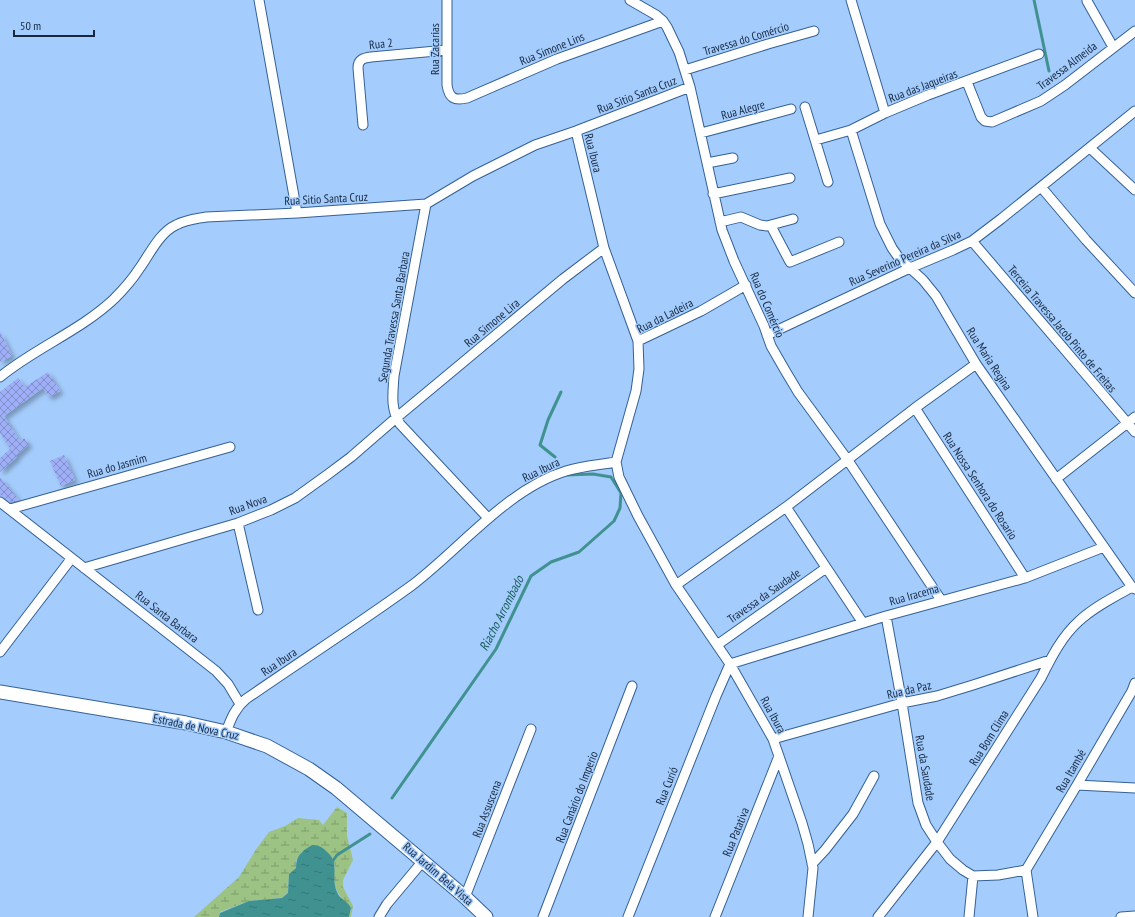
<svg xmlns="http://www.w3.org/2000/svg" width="1135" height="917" viewBox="0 0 1135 917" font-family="'PT Sans Narrow',sans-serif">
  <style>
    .wetland { fill: url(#wetland-marsh) }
    .water { fill: url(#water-ripples) }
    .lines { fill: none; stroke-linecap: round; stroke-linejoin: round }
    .stream { stroke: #409291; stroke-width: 3 }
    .building { fill: url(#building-cross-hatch); filter: url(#shadow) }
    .street-casing { stroke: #336197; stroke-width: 11 }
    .secondary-casing { stroke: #336197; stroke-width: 15 }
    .street { stroke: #fff; stroke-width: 9 }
    .secondary { stroke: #fff; stroke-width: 13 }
    .labels { text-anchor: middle; stroke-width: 3; stroke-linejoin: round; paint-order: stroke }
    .street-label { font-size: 12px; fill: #152840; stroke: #a4ccfc }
    .water-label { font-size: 13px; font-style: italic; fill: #155958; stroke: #a4ccfc }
  </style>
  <defs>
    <pattern id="wetland-marsh" width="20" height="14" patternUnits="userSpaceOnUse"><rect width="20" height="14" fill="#9cc383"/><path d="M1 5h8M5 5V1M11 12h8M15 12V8" fill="none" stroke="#7e9e6d"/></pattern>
    <pattern id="water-ripples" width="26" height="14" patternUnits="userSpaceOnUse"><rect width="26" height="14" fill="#409291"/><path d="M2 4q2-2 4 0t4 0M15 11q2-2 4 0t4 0" fill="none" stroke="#347778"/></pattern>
    <pattern id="building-cross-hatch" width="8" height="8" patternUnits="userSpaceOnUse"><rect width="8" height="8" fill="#9eaff7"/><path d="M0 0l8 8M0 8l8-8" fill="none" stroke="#808ec9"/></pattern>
    <filter id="shadow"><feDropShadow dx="3.5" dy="3.5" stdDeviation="2" flood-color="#0004"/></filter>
  </defs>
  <rect width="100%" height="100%" fill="#a4ccfc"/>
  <path class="wetland" d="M 337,807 L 347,813 L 347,836 L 353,860 L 343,880 L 343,887 L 353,906 L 351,917 L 349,917 L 351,908 C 337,895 331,885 335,865 L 302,851 L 296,861 L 296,868 L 289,874 L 288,893 L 282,898 L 249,901 L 220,912 L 219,917 L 194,917 L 239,877 L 257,848 L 269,832 L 285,826 L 298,818 L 319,820 L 323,825 Z"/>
  <path class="water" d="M 312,845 C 318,845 321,846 326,851 C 341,863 330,876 337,892 C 340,900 347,900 351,908 L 349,917 L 219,917 L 220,913 L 249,901 L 282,898 L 288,893 L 289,874 L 296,868 C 296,855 302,851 312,845 Z"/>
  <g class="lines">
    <path class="stream" d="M 1034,0 L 1049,71
      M 555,457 L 540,445 L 548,420 L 561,392
      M 392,798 L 496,649 L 531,576 L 551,562 L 579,552 L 614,521 L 620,508 L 621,493 L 611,477 L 593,474 L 567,475
      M 332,862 L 337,855 L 370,834"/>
  </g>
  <path class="building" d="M 0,331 L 12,356 L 0,362 Z
    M 48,372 L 60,391 L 49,397 L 43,388 L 4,416 L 20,441 L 24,438 L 29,444 L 16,456 L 17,457 L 0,472 L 0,458 L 10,449 L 0,433 L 0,392 L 18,378 L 25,387 Z
    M 64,455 L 75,480 L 61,486 L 50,461 Z
    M 0,477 L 19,500 L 9,502 L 0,495 Z"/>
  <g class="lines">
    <defs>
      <path id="street" d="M 259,0 L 297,213
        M 447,0 L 447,85 C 449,98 454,101 467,98 L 557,59 L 663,21
        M 630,0 L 656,15 L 663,21 L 667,27 L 679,52 L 690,87 L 722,230 L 734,261 L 764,326 L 771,346 L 786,372 L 798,392 L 847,459 L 941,600
        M 851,0 L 885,113
        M 1087,1 L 1113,47
        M 685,70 L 768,44 L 814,31
        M 967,82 L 981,117 L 985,121 L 992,122 L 1041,101 L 1065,85 L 1135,31
        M 805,107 L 828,182
        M 363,125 L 358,68 C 358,59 364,58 371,57 L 447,50
        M 851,130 L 880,224 L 892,248 L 899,258 L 923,280 L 936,296 L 976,364 L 1132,587 L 1135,589
        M 576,131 L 604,248 L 638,341 L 639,369 L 636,391 L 616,462 L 619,477 L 638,516 L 676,585 L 730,664 L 773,739 L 802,823 L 808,844 L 813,868 L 808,917
        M 701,133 L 791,109
        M 816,140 L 851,130 L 885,113 L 928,95 L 1039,54
        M 1090,148 L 1135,190
        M 707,163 L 733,158
        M 1041,187 L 1086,240 L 1135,293
        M 713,194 L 790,178
        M 426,204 L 394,376 C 393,392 390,409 400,424 L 488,518
        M 720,222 L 741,217 L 760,225 L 767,226 L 793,219
        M 771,226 L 790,262 L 839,242
        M 972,241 L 1135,432
        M 767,335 L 910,268 L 953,250 L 972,241 L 1001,219 L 1135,111
        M 638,341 L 701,311 L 746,285
        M 0,377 C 35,348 80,331 114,299 C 123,290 132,280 139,269 C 150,254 159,233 176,225 C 185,220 195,219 206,217 L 297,213 L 426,204 L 473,176 L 535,145 L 576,131 L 690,87
        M 915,408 L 1025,578
        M 1056,479 L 1135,417
        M 0,502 L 216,671 L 228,684 L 240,704
        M 786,507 L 863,623
        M 10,509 L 230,447
        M 238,523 L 258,610
        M 84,568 L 238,523 L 271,510 L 295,498 L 327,475 L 351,457 L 396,418 L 563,279 L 604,248
        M 676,585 L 786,507 L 915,408 L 976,364
        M 886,616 L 902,703 L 918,803 L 926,825 L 937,842 L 950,859 L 963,870 L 973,876 L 998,875 L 1026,870
        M 717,645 L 826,568
        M 0,652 L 71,559
        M 226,732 C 231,719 235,708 246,699 C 301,661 357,625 411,586 C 459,550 507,489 566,471 C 582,466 599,465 616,462
        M 773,739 L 902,703 L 937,696 L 973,685 L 1050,660
        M 1077,785 L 1135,788
        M 812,864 L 825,850 L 853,814 L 874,776
        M 1026,870 L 1077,785 L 1132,691 L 1135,683
        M 1026,870 L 1033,917
        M 465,897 L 531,729
        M 379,917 L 387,904 L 423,861
        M 543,917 L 632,686
        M 628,917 L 716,696 L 730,664 L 886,616 L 1025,578 L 1104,547
        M 715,917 L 779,756
        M 878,917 L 937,842 L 1041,678 C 1051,658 1062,636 1079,621 C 1094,607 1114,597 1132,587
        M 969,917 L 973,876
        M 1121,917 L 1135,916"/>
      <path id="secondary" d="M 0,692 L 186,723 L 226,732 L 267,746 L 309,769 L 336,788 L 465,897 L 486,917"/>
    </defs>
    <use href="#street" class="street-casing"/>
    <use href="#secondary" class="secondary-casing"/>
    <use href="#street" class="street"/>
    <use href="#secondary" class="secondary"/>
  </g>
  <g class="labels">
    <g class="street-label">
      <text transform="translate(746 39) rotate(-17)" y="4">Travessa do Comércio</text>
      <text transform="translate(381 44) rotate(-6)" y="4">Rua 2</text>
      <text transform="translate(435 49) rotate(-90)" y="4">Rua Zacarias</text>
      <text transform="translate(552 49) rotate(-22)" y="4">Rua Simone Lins</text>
      <text transform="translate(1067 66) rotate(-37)" y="4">Travessa Almeida</text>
      <text transform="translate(923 86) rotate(-21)" y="4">Rua das Jaqueiras</text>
      <text transform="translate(637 95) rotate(-21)" y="4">Rua Sitio Santa Cruz</text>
      <text transform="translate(743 110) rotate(-15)" y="4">Rua Alegre</text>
      <text transform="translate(593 153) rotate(76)" y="4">Rua Ibura</text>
      <text transform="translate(326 199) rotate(-3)" y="4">Rua Sitio Santa Cruz</text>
      <text transform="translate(905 258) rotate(-24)" y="4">Rua Severino Pereira da Silva</text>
      <text transform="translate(767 305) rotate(67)" y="4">Rua do Comércio</text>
      <text transform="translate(665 316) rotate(-27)" y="4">Rua da Ladeira</text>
      <text transform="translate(394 317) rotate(-80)" y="4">Segunda Travessa Santa Barbara</text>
      <text transform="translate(492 323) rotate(-40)" y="4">Rua Simone Lira</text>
      <text transform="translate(1062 329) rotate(50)" y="4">Terceira Travessa Jacob Pinto de Freitas</text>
      <text transform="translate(989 359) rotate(57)" y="4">Rua Maria Regina</text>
      <text transform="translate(117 466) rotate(-16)" y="4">Rua do Jasmim</text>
      <text transform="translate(541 470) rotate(-26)" y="4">Rua Ibura</text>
      <text transform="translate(980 486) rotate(57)" y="4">Rua Nossa Senhora do Rosario</text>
      <text transform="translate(248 505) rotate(-20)" y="4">Rua Nova</text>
      <text transform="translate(914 595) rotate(-16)" y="4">Rua Iracema</text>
      <text transform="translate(764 596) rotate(-35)" y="4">Travessa da Saudade</text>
      <text transform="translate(167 617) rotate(38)" y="4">Rua Santa Barbara</text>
      <text transform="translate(279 662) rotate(-34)" y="4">Rua Ibura</text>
      <text transform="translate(909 690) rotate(-13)" y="4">Rua da Paz</text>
      <text transform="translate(773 715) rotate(61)" y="4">Rua Ibura</text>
      <text transform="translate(196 727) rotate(12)" y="4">Estrada de Nova Cruz</text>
      <text transform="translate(989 738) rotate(-58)" y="4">Rua Bom Clima</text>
      <text transform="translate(925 768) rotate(80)" y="4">Rua da Saudade</text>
      <text transform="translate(1071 771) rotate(-60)" y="4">Rua Itambé</text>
      <text transform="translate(667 786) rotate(-68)" y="4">Rua Curió</text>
      <text transform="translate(577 797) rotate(-69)" y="4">Rua Canário do Imperio</text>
      <text transform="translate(487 809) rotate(-69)" y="4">Rua Assuscena</text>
      <text transform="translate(736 832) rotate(-68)" y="4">Rua Patativa</text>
      <text transform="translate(438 874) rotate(41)" y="4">Rua Jardim Bela Vista</text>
    </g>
    <g class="water-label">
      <text transform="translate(501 613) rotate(-63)" y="5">Riacho Arrombado</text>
    </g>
  </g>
  <path d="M14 30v6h80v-6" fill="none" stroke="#152840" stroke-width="2"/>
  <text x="20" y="30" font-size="12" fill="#152840" stroke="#a4ccfc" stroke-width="3" paint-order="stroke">50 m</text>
</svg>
